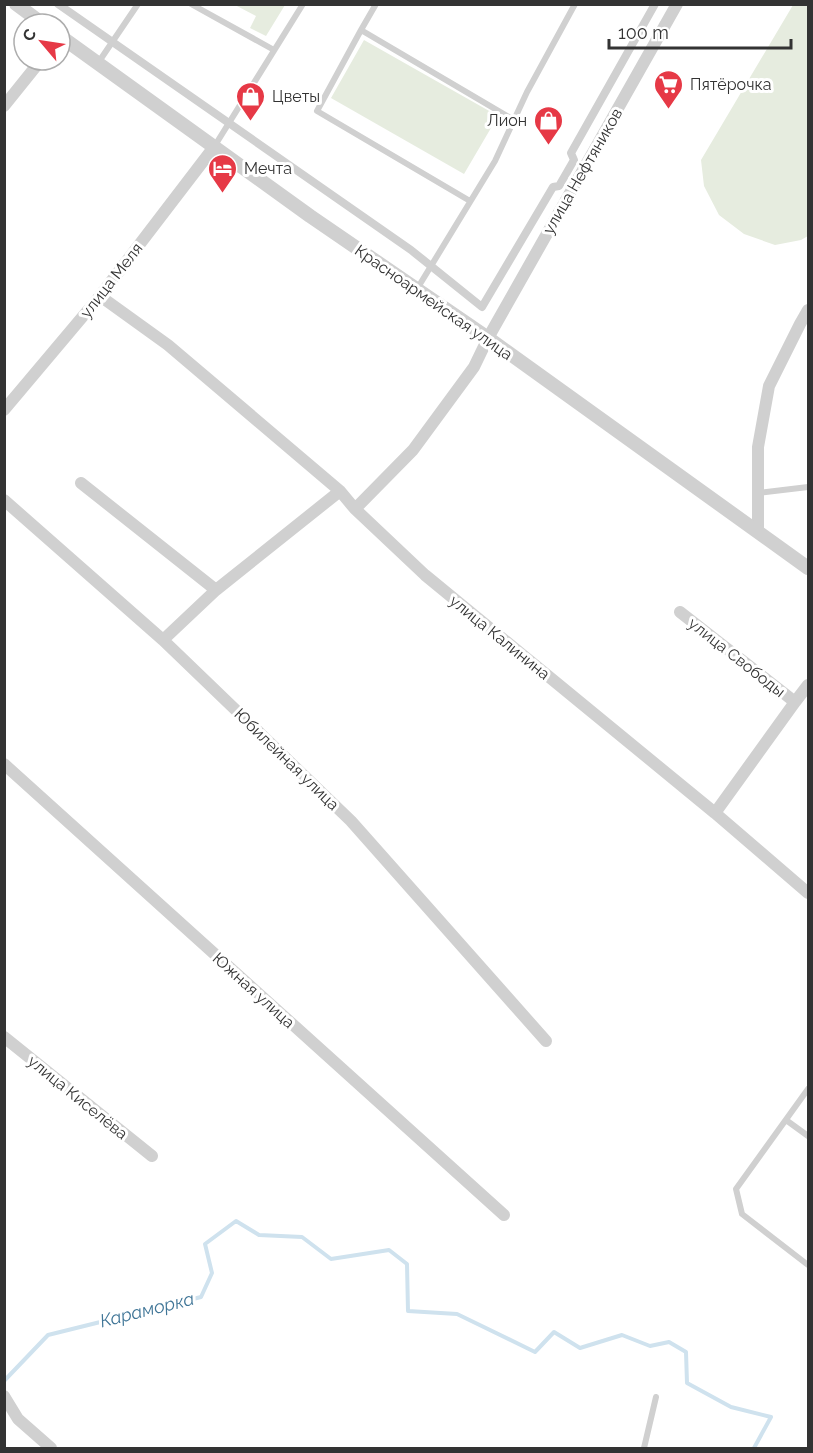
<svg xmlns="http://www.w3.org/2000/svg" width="813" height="1453" viewBox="0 0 813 1453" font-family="Raleway,sans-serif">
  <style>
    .green { fill: #e6ecdf }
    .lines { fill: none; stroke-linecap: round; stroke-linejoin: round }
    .stream { stroke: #cfe2ee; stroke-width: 4 }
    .service { stroke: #d0d0d0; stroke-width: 6 }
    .pedestrian { stroke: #d0d0d0; stroke-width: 8 }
    .minor { stroke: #d0d0d0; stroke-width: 12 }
    .tertiary { stroke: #d0d0d0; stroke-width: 14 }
    .labels { text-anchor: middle; stroke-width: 6; stroke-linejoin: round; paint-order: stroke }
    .poi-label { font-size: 16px; fill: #333; stroke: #fff; text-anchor: start }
    .street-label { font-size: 16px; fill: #333; stroke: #fff }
    .water-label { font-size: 18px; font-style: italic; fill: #3f7597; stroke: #fff }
  </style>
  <rect width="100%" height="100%" fill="#fff"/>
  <path class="green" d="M 235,5 L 285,5 L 266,36 L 250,28 L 256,16 Z
    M 793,5 L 808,5 L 808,236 L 801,240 L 775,245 L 744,234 L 719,215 L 704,186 L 701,160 Z
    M 364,40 L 498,116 L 464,174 L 331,98 Z"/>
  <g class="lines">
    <path class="stream" d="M 4,1381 L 48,1335 L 201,1297 L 212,1273 L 205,1244 L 236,1221 L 259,1235 L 302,1237 L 331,1259 L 389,1250 L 407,1264 L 408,1311 L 457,1314 L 535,1352 L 554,1332 L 580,1348 L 622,1335 L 650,1346 L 669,1342 L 686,1352 L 687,1383 L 731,1407 L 771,1417 L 754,1448"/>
    <path class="service" d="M 191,4 L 274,50
      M 361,30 L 376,4
      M 98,63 L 138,4
      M 214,147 L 303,4
      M 470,201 L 317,111 L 361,30 L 514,120
      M 417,289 L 495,161 L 527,92 L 575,4
      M 758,493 L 808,487
      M 808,1089 L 736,1189 L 742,1214 L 808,1265
      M 786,1120 L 808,1136
      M 644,1448 L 656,1397"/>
    <path class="pedestrian" d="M 58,4 L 411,250 L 482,307 L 553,187 L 559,186 L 574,160 L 571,153 L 655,4"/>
    <path class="minor" d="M 4,106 L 41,60
      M 100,296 L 168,345 L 340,491 L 355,509 L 425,575 L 715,813 L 808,893
      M 4,410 L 100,296 L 214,147
      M 81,483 L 216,590
      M 4,500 L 163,640 L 351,821 L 546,1041
      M 355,509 L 413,450 L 474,367 L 488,338 L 677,4
      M 758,532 L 758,447 L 769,386 L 800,324 L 808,310
      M 680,612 L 795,702
      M 163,640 L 216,590 L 340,491
      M 4,764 L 504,1215
      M 715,813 L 795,702 L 808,685
      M 4,1037 L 152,1156
      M 4,1396 L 18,1419 L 51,1448"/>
    <path class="tertiary" d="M 16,4 L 43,24
      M 60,36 L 310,216 L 488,338 L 808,568"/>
  </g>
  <defs>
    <symbol id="supermarket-pin" viewBox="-11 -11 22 30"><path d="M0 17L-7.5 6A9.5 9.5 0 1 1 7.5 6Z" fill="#e63946" stroke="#fff"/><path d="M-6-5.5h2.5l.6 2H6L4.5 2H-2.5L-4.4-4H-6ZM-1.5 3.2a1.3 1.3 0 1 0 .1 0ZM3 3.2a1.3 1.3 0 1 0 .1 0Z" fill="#fff"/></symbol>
    <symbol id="shop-pin" viewBox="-11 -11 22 30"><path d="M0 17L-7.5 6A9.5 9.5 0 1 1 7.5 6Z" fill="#e63946" stroke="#fff"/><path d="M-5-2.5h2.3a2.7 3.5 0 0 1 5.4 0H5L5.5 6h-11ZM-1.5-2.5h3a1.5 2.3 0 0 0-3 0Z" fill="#fff"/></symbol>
    <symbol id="hotel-pin" viewBox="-11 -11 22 30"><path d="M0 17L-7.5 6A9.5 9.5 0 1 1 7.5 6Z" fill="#e63946" stroke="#fff"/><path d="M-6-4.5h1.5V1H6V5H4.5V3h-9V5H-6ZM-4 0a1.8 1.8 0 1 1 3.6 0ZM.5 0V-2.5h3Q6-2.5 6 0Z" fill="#fff"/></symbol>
  </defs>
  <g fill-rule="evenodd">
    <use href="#supermarket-pin" x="652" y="68" width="33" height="45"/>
    <use href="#shop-pin" x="234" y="80" width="33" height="45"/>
    <use href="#shop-pin" x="532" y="104" width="33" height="45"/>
    <use href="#hotel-pin" x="206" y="152" width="33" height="45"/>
  </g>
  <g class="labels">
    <g class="poi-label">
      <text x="690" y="90">Пятёрочка</text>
      <text x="272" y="102">Цветы</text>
      <text x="527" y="126" text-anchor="end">Лион</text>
      <text x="244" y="174">Мечта</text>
    </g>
    <g class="street-label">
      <text transform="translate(582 171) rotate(-60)" y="6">улица Нефтяников</text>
      <text transform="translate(111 280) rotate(-52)" y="6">улица Меля</text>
      <text transform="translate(434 302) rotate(35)" y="6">Красноармейская улица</text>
      <text transform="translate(500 637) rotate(39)" y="6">улица Калинина</text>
      <text transform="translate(737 657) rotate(38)" y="6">улица Свободы</text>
      <text transform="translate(287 759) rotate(44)" y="6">Юбилейная улица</text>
      <text transform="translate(254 990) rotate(42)" y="6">Южная улица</text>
      <text transform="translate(78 1097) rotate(39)" y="6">улица Киселёва</text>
    </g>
    <g class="water-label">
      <text transform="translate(147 1310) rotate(-14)" y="6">Караморка</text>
    </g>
  </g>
  <rect width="813" height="1453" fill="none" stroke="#333333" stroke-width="12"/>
  <g transform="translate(42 42) rotate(299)"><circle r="28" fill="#ffffff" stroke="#adadad" stroke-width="1.5"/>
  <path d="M0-4.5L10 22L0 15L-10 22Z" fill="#e63946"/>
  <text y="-9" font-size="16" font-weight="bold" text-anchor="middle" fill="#333333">С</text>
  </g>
  <path d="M609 39v9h182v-9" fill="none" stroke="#333333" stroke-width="3"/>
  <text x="618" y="39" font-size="18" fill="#333333" stroke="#ffffff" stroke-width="4.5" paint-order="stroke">100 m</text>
</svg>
